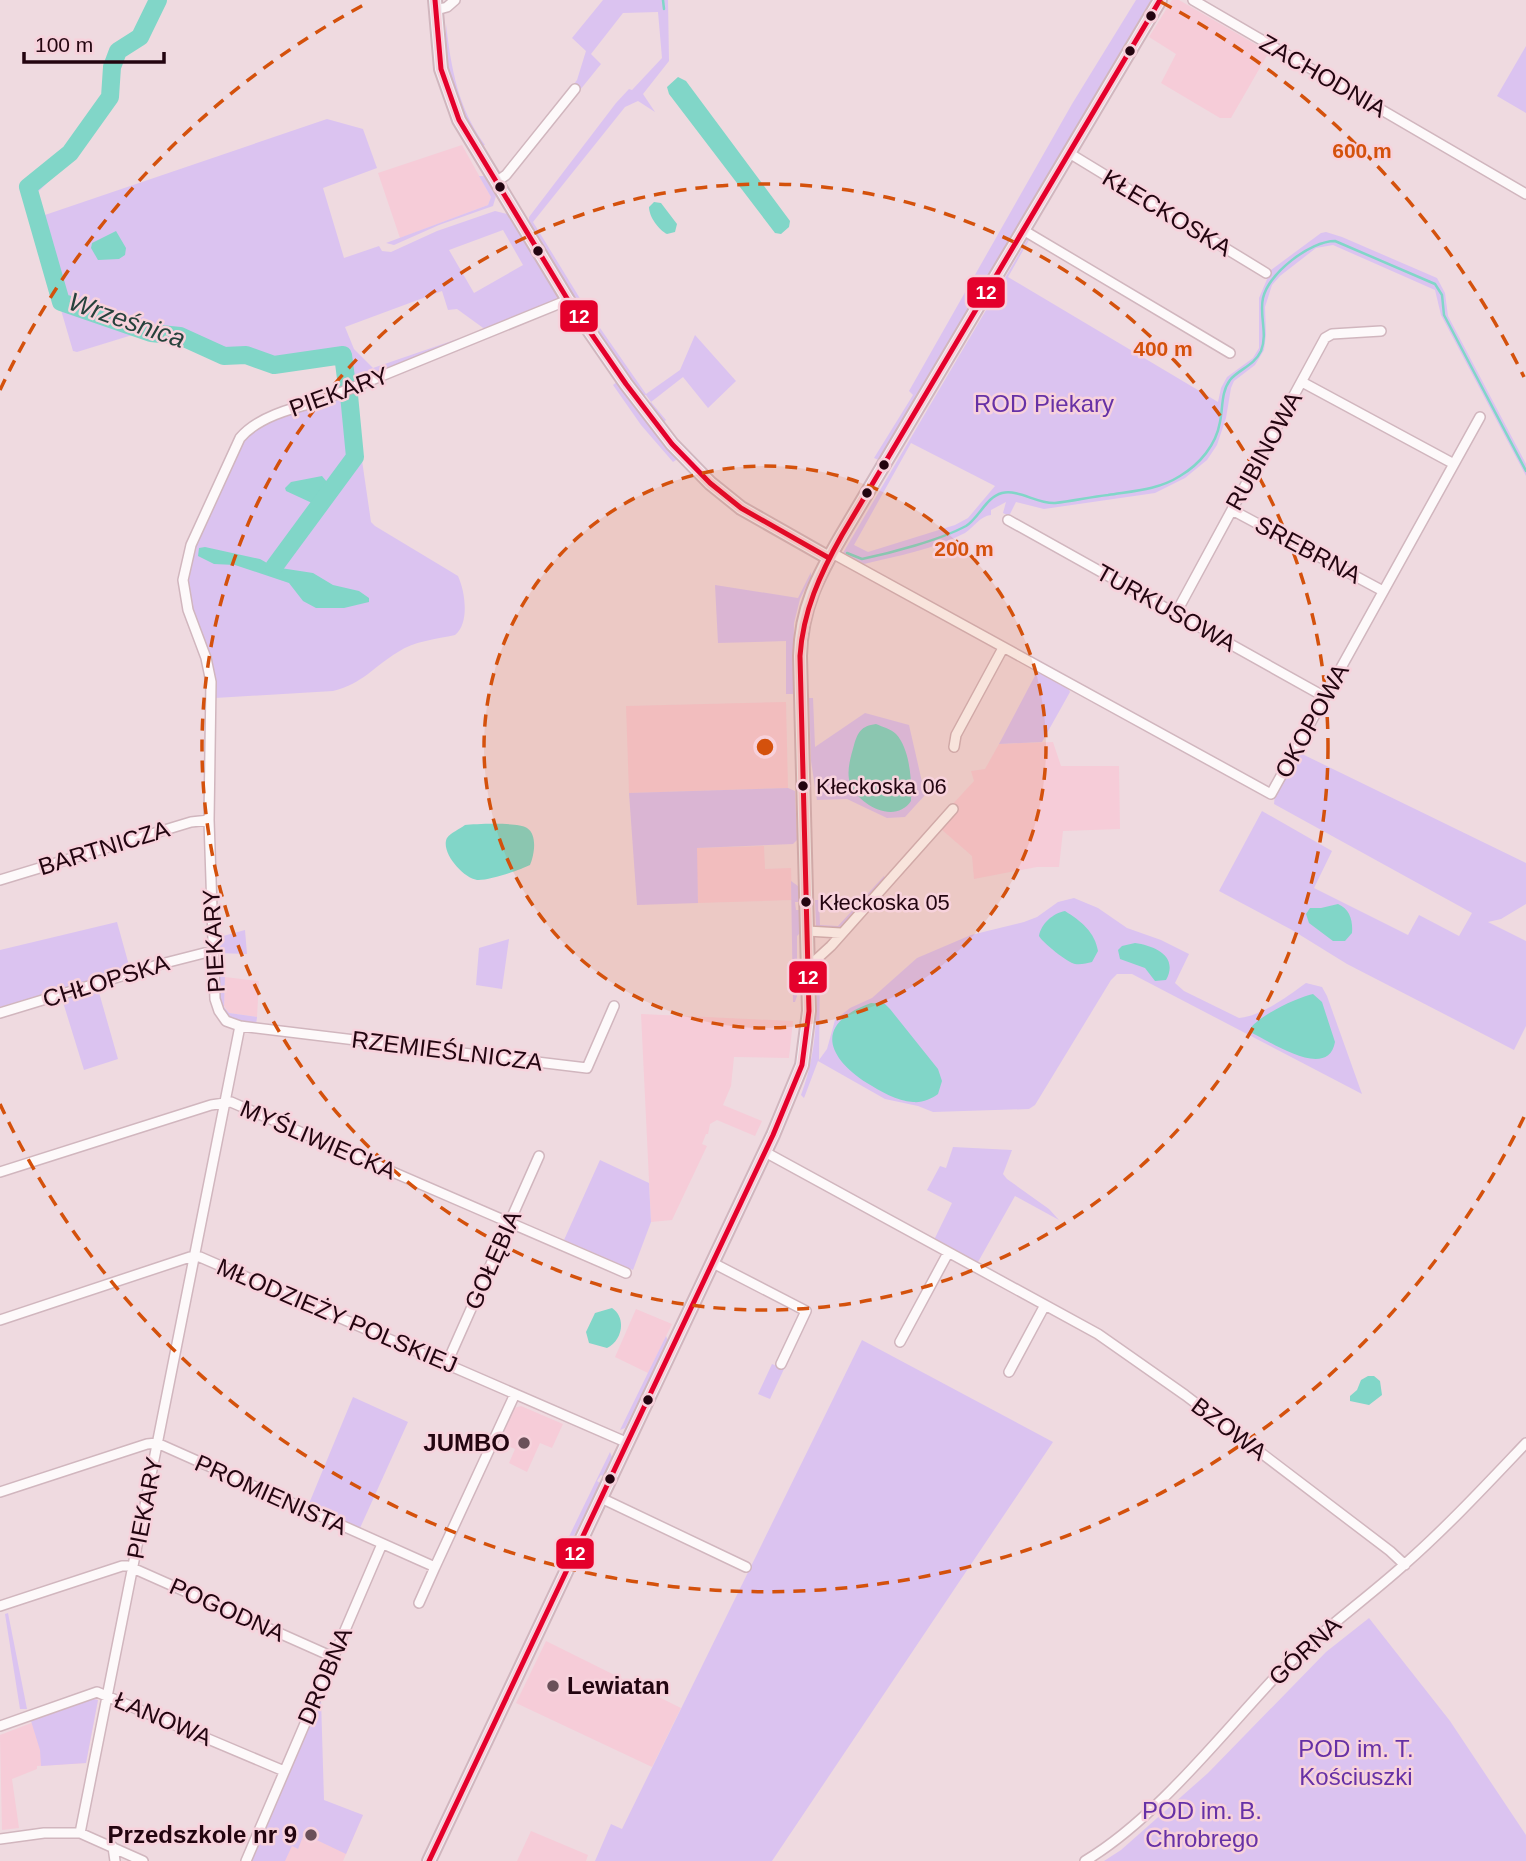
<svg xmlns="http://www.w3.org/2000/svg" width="1526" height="1861" viewBox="0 0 1526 1861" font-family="Helvetica,sans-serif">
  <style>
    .built { fill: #f6ccd8 }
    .green { fill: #dbc3f0; fill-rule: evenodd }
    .water { fill: #81d6c8 }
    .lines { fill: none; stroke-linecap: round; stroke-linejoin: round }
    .stream { stroke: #81d6c8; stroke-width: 2.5 }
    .river { stroke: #81d6c8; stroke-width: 18 }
    .street-casing { stroke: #d1b6be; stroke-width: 12 }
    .secondary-casing { stroke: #d1b6be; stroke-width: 16 }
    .street { stroke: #fdf9fa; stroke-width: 9 }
    .secondary { stroke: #f0f0f4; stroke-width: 12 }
    .bus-1-casing { stroke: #f7d2dc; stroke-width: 10 }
    .bus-1 { stroke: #e4002b; stroke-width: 5 }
    .ring { fill: none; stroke: #d4510c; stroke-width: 3.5; stroke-dasharray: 12 9 }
    .bus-dot { fill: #230510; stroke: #f7d2dc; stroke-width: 2.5 }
    .poi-dot { fill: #6a5059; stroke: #f7d2dc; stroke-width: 2.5 }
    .labels { text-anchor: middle; stroke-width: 5; stroke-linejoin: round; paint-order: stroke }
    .bus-label { font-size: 22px; fill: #230510; stroke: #f7d2dc; text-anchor: start }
    .street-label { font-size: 24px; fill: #230510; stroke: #f7d2dc }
    .park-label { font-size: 24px; fill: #6631a6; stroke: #f7d2dc }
    .poi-label { font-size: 24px; font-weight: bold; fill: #230510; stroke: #f7d2dc; text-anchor: end }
    .water-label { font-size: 26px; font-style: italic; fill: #26423c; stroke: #f7d2dc }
    .centre { fill: #d4510c; stroke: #f7d2dc; stroke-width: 3.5 }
    .ring-label { font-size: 21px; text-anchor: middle; font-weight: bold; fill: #d4510c; stroke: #f7d2dc; stroke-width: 5; stroke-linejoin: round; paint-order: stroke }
    .line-badge { stroke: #f7d2dc; stroke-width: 2.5 }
    .badge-label { font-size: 19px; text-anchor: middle; font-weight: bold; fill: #fff }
  </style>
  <rect width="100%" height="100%" fill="#efdae0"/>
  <path class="built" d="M 1172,0 L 1179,0 L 1269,52 L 1231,118 L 1220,118 L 1161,83 L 1176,54 L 1149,37 Z
    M 462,145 L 491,197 L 488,205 L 400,238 L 378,173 Z
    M 786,702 L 788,788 L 629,793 L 626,706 Z
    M 1053,742 L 1061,766 L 1119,766 L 1120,829 L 1063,831 L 1059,867 L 1037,867 L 974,879 L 972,856 L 941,829 L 956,813 L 950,807 L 974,781 L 971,771 L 985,769 L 999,744 Z
    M 764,846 L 765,869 L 791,868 L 792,900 L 698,903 L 696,848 Z
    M 225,977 L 259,981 L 257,1017 L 229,1013 L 224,1006 Z
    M 641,1014 L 793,1021 L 789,1058 L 734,1057 L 731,1086 L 723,1105 L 762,1121 L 755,1136 L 717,1120 L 710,1124 L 708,1134 L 706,1134 L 702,1144 L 707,1146 L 672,1220 L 651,1222 Z
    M 636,1309 L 672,1324 L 648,1373 L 615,1357 Z
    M 521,1406 L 563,1424 L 552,1448 L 540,1443 L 527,1472 L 509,1463 L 515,1449 L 498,1442 L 514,1408 Z
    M 546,1641 L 681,1708 L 652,1767 L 516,1703 Z
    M 94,1699 L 98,1700 L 86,1763 L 37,1766 L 37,1769 L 12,1779 L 19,1828 L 2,1830 L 0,1735 Z
    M 286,1793 L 363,1815 L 343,1861 L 255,1861 Z
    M 531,1831 L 588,1855 L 586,1861 L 517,1861 Z"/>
  <path class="green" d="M 153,0 L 164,0 L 145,35 L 120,53 L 117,59 L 115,95 L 112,103 L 78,152 L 37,193 L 42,216 L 327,119 L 363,129 L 377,168 L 323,188 L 344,258 L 379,246 L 382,251 L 391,252 L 437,231 L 495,211 L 507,214 L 558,296 L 556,300 L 486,330 L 457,309 L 448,310 L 442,291 L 345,327 L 354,349 L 373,368 L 472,334 L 471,337 L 345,388 L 341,358 L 273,367 L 245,357 L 224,358 L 191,343 L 194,341 C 177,332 159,333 140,326 L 142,332 L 77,352 L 73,351 L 25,187 L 68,151 L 108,96 L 109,65 L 117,48 L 138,35 ZM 503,230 L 523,265 L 474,293 L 449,250 Z
    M 603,0 L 668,0 L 669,61 L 643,94 L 655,112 L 638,101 L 625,107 L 533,222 L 584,305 L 646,394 L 680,370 L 695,335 L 736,381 L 708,408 L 683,377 L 651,402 L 666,420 L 662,423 L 648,405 L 651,402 L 646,395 L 642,396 L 574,300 L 529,226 L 529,217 L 616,103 L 629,89 L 632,90 L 662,58 L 658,12 L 623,13 L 591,54 L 601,64 L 580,90 L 574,84 L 577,80 L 586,51 L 572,38 Z
    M 1136,0 L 1151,0 L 879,460 L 874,458 L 913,395 L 909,391 L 1072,104 Z
    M 446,24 C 451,68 458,108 485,145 L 481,146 C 459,115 448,81 443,44 L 446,43 Z
    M 1526,46 L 1526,113 L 1497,96 Z
    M 479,176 L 484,176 L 496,196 L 493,206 L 439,225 L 394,245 L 386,243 L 488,205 L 491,197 Z
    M 1326,232 L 1342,237 L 1437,278 L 1445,293 L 1448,316 L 1526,464 L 1526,476 L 1441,315 L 1435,290 L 1333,245 L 1316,248 L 1280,276 L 1272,285 L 1265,307 L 1266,335 L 1264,350 L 1255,365 L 1234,381 L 1231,388 L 1226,418 L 1217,445 L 1207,460 L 1185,478 L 1155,493 L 1044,509 L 1016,502 L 1009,516 L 1003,513 L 1006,502 L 991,510 L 991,515 C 980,516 974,527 965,533 C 935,549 897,556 864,564 L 843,553 L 1029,237 L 1162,318 L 1029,240 L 1008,277 L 1218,402 L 1221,388 L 1227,377 L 1253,358 L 1259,348 L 1259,298 L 1271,270 L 1321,233 ZM 911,443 L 995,486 L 968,518 L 955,525 L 868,552 L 854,545 Z
    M 617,382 L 676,458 L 676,460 L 673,462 L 641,425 L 613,385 Z
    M 352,392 L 371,522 L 375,526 L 458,576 C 465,591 470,623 455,635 C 437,639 414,641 398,652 C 373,667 364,683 333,691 L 215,698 C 214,658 188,623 187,583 C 185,549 227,477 242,444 C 256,419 324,403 352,392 Z
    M 811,572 L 811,577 L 800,599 L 794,623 L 793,694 L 786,694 L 786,641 L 718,643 L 715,585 L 798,598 Z
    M 1038,670 L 1068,687 L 1070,692 L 1042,742 L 999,744 Z
    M 809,698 L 813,698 L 815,747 L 865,713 L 909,725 L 925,795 L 905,817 L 887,818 L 847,799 L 817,800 L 811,761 Z
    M 1298,752 L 1526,863 L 1526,904 L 1501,919 L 1488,922 L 1526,941 L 1526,1026 L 1514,1050 L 1347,964 L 1292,930 L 1219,891 L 1262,811 L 1332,851 L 1314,888 L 1408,935 L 1419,915 L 1459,936 L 1472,913 L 1274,804 L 1275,794 Z
    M 788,788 L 795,791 L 797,840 L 793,844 L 697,848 L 698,903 L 637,905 L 629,793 Z
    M 884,876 L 885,878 L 839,930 L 816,926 L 815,900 L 819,900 L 820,925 L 838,926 Z
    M 791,881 L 798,886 L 800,902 L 795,902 L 796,910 L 800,910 L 800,933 L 797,936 L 797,996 L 795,1002 L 793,1002 Z
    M 1074,898 L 1098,908 L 1127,928 L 1161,940 L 1189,954 L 1175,983 L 1184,991 L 1239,1018 C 1262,1016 1288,996 1306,983 L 1322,987 L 1327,996 L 1362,1094 L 1132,974 L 1117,974 L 1111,980 L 1035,1105 L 1029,1109 L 933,1112 L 918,1106 L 885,1099 L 818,1061 L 804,1098 L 801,1095 C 817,1053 817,1013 817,969 L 820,965 L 819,1060 L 827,1049 L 835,1020 L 850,1008 L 872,998 L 917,958 L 971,935 L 1024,922 L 1037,917 L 1058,902 Z
    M 117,922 L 130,969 L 0,1007 L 0,950 Z
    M 245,930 L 247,954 L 217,953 L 216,938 Z
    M 509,939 L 502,989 L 476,985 L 479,948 Z
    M 218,976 L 225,977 L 224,1007 L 229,1013 L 257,1017 L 256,1025 C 221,1021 221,1006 218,976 Z
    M 98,989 L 118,1059 L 84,1070 L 62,999 Z
    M 953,1147 L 1012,1150 L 1003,1174 L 1007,1179 L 1049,1209 L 1059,1220 L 1015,1196 L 978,1262 L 934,1240 L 952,1203 L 927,1190 L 940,1166 L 946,1168 Z
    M 600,1160 L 649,1183 L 651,1222 L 633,1270 L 564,1240 Z
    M 666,1336 L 668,1341 L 625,1428 L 620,1430 Z
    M 862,1340 L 1053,1442 L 772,1861 L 595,1861 L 611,1824 L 622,1829 Z
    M 772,1364 L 784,1369 L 770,1399 L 758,1394 Z
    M 353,1397 L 408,1422 L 360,1528 L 308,1506 Z
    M 610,1452 L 612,1457 L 603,1476 L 601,1475 L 597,1481 L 600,1483 L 564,1556 L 560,1555 Z
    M 8,1613 L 27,1709 L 20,1709 L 5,1614 Z
    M 1369,1618 L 1450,1721 L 1526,1835 L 1526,1861 L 1104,1861 L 1121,1850 L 1208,1773 L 1326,1652 Z
    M 94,1699 L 98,1700 L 86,1763 L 41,1766 L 40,1750 L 31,1721 Z
    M 321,1699 L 324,1800 L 363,1815 L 346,1854 L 304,1834 L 298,1849 L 292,1846 L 285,1861 L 251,1861 Z"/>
  <path class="water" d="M 678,77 L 686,81 L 790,221 L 789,227 L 781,234 L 775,233 L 669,94 L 667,87 Z
    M 654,202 L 661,203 L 677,224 L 675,232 L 667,234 C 659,230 649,217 649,207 Z
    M 116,231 L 126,248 L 125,255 L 119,259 L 98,260 L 91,248 L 92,243 Z
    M 322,476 L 327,482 L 312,503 L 286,491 L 285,488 L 291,482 Z
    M 205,547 L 260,559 L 274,567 L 313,573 L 333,585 L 359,591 L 369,598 L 369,602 L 344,608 L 316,608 L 303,601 L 289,583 L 235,565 L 214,564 L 198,556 L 199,548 Z
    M 876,724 C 883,727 891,729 896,734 C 910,749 912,781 911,801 C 895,825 858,805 850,783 C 846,771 851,756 854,745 C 858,732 861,726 876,724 Z
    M 465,825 C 477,824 518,822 527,828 C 538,835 534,856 530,865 C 520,870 488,881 477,880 C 463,878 440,852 447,838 C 450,833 460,829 465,825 Z
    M 1338,904 C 1350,909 1353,921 1352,933 L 1345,941 L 1333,941 L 1309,923 L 1306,914 L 1310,908 L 1321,908 Z
    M 1065,911 C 1081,921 1095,932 1098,951 L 1092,962 C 1087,963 1081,965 1075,964 C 1068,963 1042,942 1039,936 C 1041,924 1053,913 1065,911 Z
    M 1135,943 C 1155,946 1179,956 1166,980 L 1155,981 L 1145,968 L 1120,959 L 1118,950 L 1122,946 Z
    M 1313,994 L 1322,1002 L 1335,1042 C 1328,1081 1271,1042 1252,1033 L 1250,1029 C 1258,1016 1298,997 1313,994 Z
    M 871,1003 L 885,1004 L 890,1009 L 938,1069 L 942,1081 L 938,1094 C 931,1099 922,1103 913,1102 C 897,1101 880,1091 867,1083 C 824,1055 816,1023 871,1003 Z
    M 612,1308 C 627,1318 622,1341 607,1348 L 589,1343 L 586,1332 L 595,1313 Z
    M 1368,1376 L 1374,1376 L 1380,1381 L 1382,1395 L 1369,1405 L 1350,1401 L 1350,1396 L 1357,1390 L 1361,1380 Z"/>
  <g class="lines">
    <path class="stream" d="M 663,0 L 664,9
      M 847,553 L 862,559 C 891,553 940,540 966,526 C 979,518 986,497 1002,493 C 1019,489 1037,504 1055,503 C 1073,501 1090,497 1108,495 C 1133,491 1158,490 1180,476 C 1200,464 1216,445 1220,422 C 1223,408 1221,392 1230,380 C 1239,369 1254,366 1261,351 C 1268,334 1259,315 1263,298 C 1269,273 1310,241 1335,241 L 1435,284 L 1442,295 L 1444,315 L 1526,471"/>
    <path class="river" d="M 158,0 L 140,37 L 118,51 L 112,67 L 110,97 L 70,153 L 28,187 L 61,302 L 151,333 L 180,336 L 224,356 L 246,355 L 274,365 L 343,355 L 347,386
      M 274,567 L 355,457 L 349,395"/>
    <defs>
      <path id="street" d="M 1193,0 L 1526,194
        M 436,10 L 447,7 L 455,0
        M 1069,153 L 1266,273
        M 496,182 L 506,175 L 575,89
        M 1023,230 L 1230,353
        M 568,300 L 320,401 C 293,408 259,416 240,438 L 191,545 L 183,580 L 188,610 L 206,658 L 211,682 L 209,820 L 215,999 L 219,1011 L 226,1021 L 240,1026 L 587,1068 L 614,1006
        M 1302,382 L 1454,464
        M 1232,510 L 1383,591
        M 1008,520 L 1325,697
        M 832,553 L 1271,794 L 1480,417
        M 1176,613 L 1325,338 L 1332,334 L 1381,331
        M 954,747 L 956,735 L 1003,648
        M 0,880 L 191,822 L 209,820
        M 807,931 L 841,933
        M 808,967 L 831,946 L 953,809
        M 0,1013 L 161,964 L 212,951
        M 765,1152 L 1098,1334 L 1185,1395 L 1390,1551 L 1405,1565
        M 0,1172 L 211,1105 L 231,1102 L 626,1273
        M 713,1263 L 806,1311 L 781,1364
        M 0,1320 L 190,1257 L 200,1257 L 628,1443
        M 900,1342 L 948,1253
        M 447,1363 L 539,1156
        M 1009,1372 L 1045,1305
        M 0,1492 L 147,1444 L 157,1443 L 435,1567 L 515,1394
        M 601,1498 L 746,1567
        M 419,1603 L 435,1567
        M 0,1606 L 122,1566 L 128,1566 L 333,1657
        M 0,1726 L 97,1692 L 284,1771
        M 80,1833 L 240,1026
        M 0,1839 L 44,1833 L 80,1833 L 143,1861
        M 113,1847 L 115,1861
        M 246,1861 L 382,1544
        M 1085,1861 C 1157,1818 1222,1733 1280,1672 C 1319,1632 1364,1601 1405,1564 C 1448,1526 1487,1484 1526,1443"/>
      <path id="secondary" d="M 435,0 L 441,69 L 459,120 L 568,300 L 626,384 L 672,444 L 710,483 L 741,508 L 829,558
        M 429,1861 L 773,1135 L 802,1065 L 809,1011 L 800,656 C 801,608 818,576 842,535 L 1160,0"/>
    </defs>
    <use href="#street" class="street-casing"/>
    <use href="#secondary" class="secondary-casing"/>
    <use href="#street" class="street"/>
    <use href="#secondary" class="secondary"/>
    <defs>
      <path id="bus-1" d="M 435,0 L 441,69 L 459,120 L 568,300 L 626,384 L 672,444 L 710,483 L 741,508 L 829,558
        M 429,1861 L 773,1135 L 802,1065 L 809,1011 L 800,656 C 803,611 820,574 842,535 L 1160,0"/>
    </defs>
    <use href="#bus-1" class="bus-1-casing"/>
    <use href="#bus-1" class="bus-1"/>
  </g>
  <circle cx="765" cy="747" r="281" fill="#d4510c" fill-opacity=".12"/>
  <g class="ring">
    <circle cx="765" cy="747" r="281"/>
    <circle cx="765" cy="747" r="563"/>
    <path d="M1524 1117A844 844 0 0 1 0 1104M0 390A844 844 0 0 1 369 2M1161 2A844 844 0 0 1 1524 377"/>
  </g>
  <g class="bus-dot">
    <circle cx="1151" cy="16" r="6"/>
    <circle cx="1130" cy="51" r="6"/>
    <circle cx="500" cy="187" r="6"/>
    <circle cx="538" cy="251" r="6"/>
    <circle cx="884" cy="465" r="6"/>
    <circle cx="867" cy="493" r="6"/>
    <circle cx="803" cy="786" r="6"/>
    <circle cx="806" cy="902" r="6"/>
    <circle cx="648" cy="1400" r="6"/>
    <circle cx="610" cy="1479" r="6"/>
  </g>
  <g class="poi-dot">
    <circle cx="524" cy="1443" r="7"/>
    <circle cx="553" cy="1686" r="7"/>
    <circle cx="311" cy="1835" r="7"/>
  </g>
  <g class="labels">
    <g class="bus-label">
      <text x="816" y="794">Kłeckoska 06</text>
      <text x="819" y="910">Kłeckoska 05</text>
    </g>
    <g class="street-label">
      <text transform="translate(1323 76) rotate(30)" y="8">ZACHODNIA</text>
      <text transform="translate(1167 213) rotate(31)" y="8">KŁECKOSKA</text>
      <text transform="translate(339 392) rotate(-20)" y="8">PIEKARY</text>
      <text transform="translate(1264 451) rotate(-61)" y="8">RUBINOWA</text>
      <text transform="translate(1308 550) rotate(28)" y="8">SREBRNA</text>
      <text transform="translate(1166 608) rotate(29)" y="8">TURKUSOWA</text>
      <text transform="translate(1312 721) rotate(-61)" y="8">OKOPOWA</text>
      <text transform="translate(104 848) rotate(-17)" y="8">BARTNICZA</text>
      <text transform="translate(214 941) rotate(-93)" y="8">PIEKARY</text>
      <text transform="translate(106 981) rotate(-17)" y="8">CHŁOPSKA</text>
      <text transform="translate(447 1051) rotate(7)" y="8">RZEMIEŚLNICZA</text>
      <text transform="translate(318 1140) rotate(23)" y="8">MYŚLIWIECKA</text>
      <text transform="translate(493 1260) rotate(-66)" y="8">GOŁĘBIA</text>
      <text transform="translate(337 1316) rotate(23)" y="8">MŁODZIEŻY POLSKIEJ</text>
      <text transform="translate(1229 1429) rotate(37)" y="8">BZOWA</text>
      <text transform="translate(271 1495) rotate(24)" y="8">PROMIENISTA</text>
      <text transform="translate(145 1508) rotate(-79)" y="8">PIEKARY</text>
      <text transform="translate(227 1610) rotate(24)" y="8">POGODNA</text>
      <text transform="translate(1305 1651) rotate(-43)" y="8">GÓRNA</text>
      <text transform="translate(325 1676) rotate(-67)" y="8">DROBNA</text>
      <text transform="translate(163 1719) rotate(23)" y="8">ŁANOWA</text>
    </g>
    <g class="park-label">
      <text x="1044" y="412">ROD Piekary</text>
      <text x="1356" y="1757">POD im. T.<tspan x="1356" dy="28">Kościuszki</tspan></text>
      <text x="1202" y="1819">POD im. B.<tspan x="1202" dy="28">Chrobrego</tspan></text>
    </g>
    <g class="poi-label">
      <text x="510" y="1451">JUMBO</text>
      <text x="567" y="1694" text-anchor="start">Lewiatan</text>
      <text x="297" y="1843">Przedszkole nr 9</text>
    </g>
    <g class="water-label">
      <text transform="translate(127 320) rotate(19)" y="9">Wrześnica</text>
    </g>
  </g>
  <circle cx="765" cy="747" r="10" class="centre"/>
  <g class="ring-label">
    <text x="1362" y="158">600 m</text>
    <text x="1163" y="356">400 m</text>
    <text x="964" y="556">200 m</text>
  </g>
  <g class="line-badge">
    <rect x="966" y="276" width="40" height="33" rx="7" fill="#e4002b"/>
    <rect x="559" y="299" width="40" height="34" rx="7" fill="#e4002b"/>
    <rect x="788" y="960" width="40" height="34" rx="7" fill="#e4002b"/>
    <rect x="555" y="1537" width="40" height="33" rx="7" fill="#e4002b"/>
  </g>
  <g class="badge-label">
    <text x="986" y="299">12</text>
    <text x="579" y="323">12</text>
    <text x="808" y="984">12</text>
    <text x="575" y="1560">12</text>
  </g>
  <path d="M24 52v10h140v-10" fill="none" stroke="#230510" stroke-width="3.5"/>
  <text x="35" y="52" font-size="21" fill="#230510" stroke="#f7d2dc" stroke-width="5" paint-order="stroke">100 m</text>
</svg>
